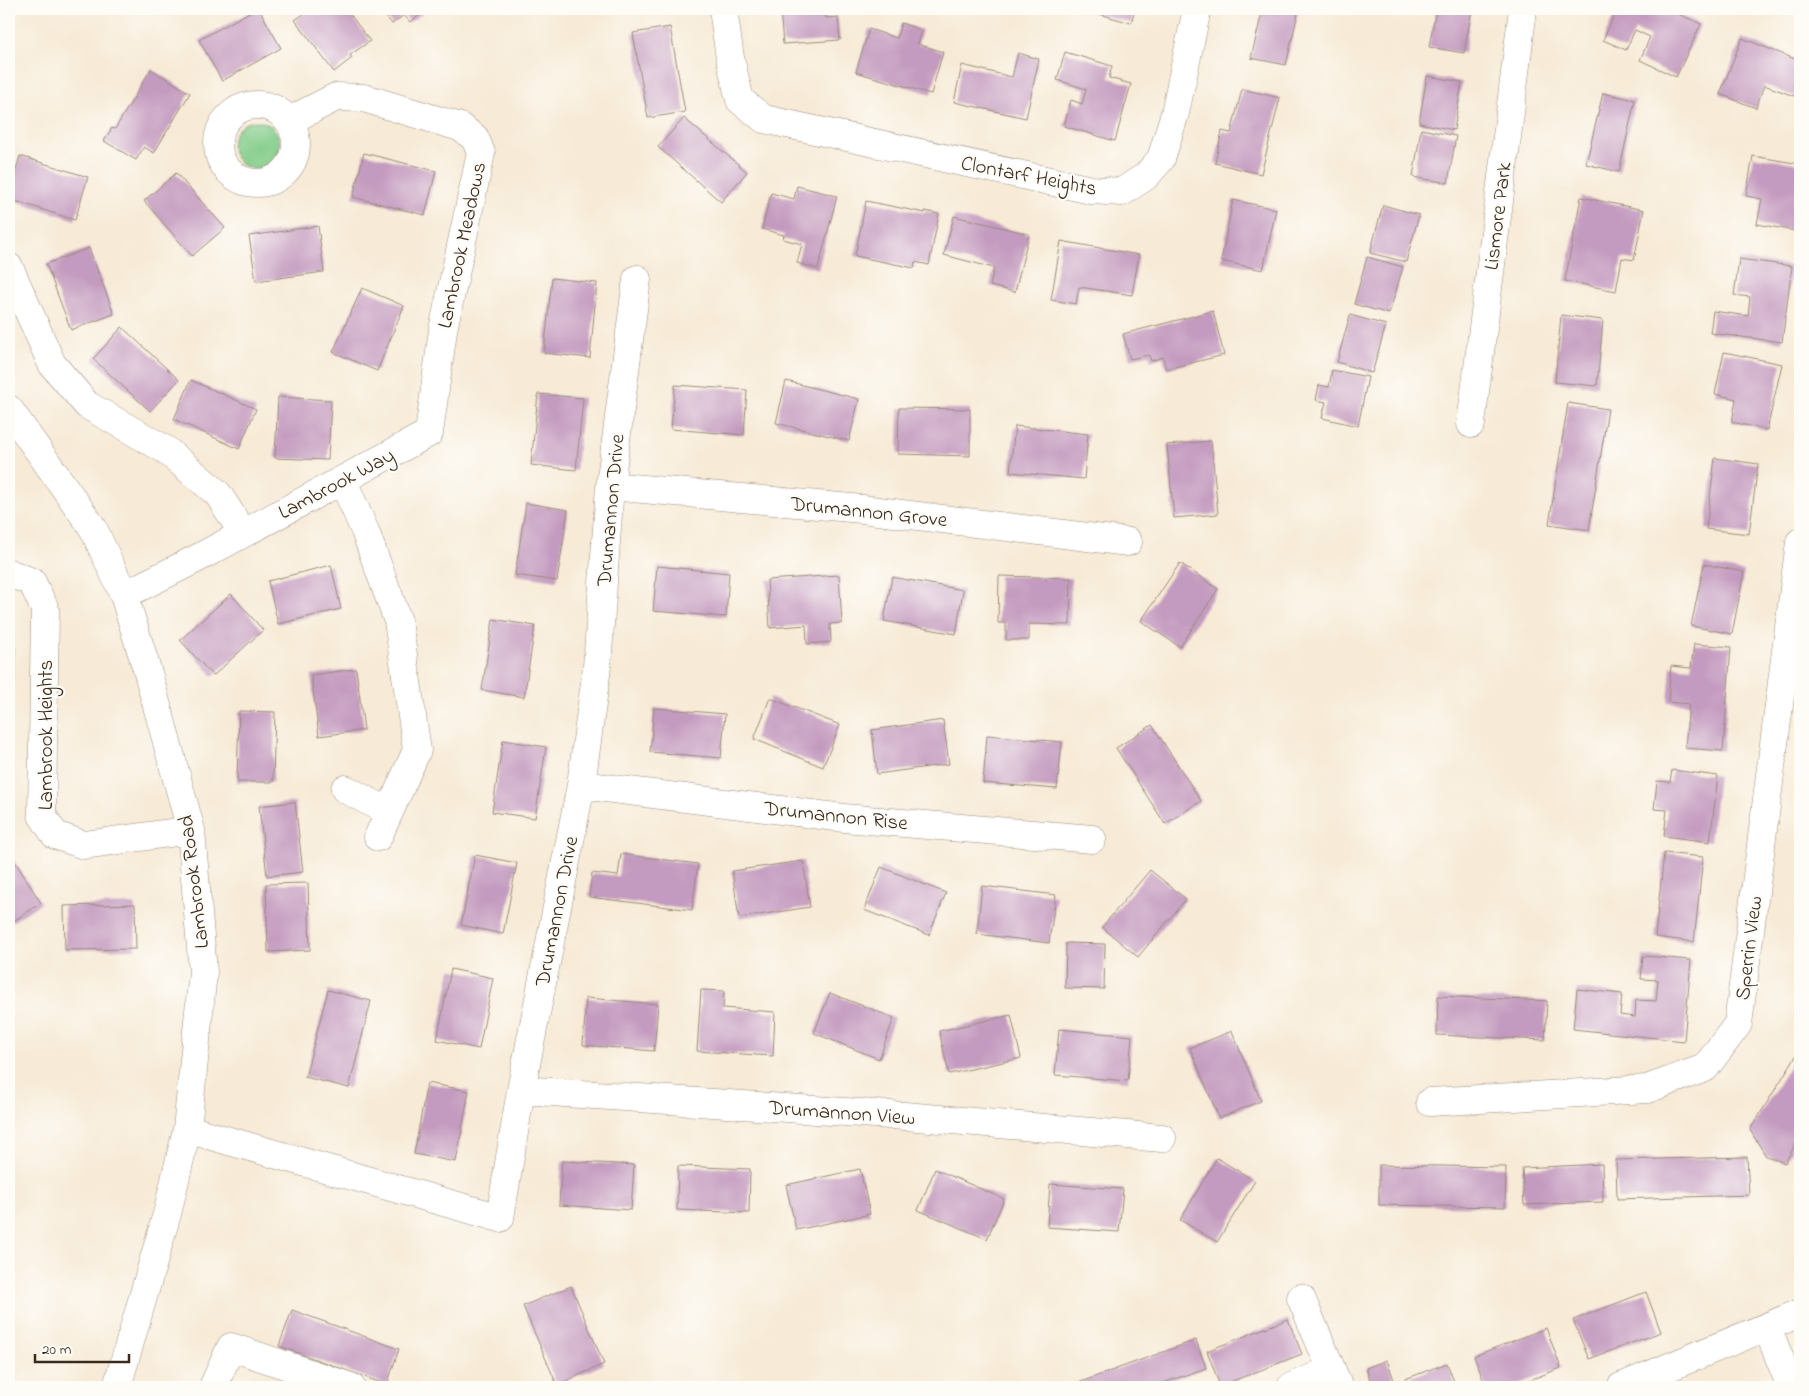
<svg xmlns="http://www.w3.org/2000/svg" width="1809" height="1396" viewBox="0 0 1809 1396" font-family="'Indie Flower',sans-serif">
  <style>
    .green { fill: #82cc88; stroke: #5e7b53 }
    .building { fill: #c49bc0 }
    .lines { fill: none; stroke-linecap: round; stroke-linejoin: round }
    .minor-casing { stroke: #998a7a; stroke-width: 29 }
    .minor { stroke: #fff; stroke-width: 28 }
    .labels { text-anchor: middle; stroke-width: 4.5; stroke-linejoin: round; paint-order: stroke }
    .street-label { font-size: 21px; fill: #3b2a1e; stroke: #fdfcf7 }
  </style>
  <rect width="100%" height="100%" fill="#fdfcf7"/>
  <filter id="ink" filterUnits="userSpaceOnUse"><feTurbulence type="fractalNoise" baseFrequency=".02" numOctaves="2"/><feDisplacementMap in="SourceGraphic" scale="10" xChannelSelector="R" yChannelSelector="G"/><feConvolveMatrix kernelMatrix="1 2 1 2 8 2 1 2 1" color-interpolation-filters="sRGB"/></filter>
  <filter id="wash" filterUnits="userSpaceOnUse"><feTurbulence type="fractalNoise" baseFrequency=".0096" numOctaves="4" result="noise"/><feDisplacementMap in="SourceGraphic" scale="20" xChannelSelector="R" yChannelSelector="G"/><feGaussianBlur stdDeviation="1.12" result="paint"/><feColorMatrix in="noise" values="0 0 0 0 0 0 0 0 0 0 0 0 0 0 0 0 0 1.4 0 .05"/><feComposite in="paint" operator="in"/></filter>
  <g filter="url(#wash)">
    <rect width="100%" height="100%" fill="#f7ead6"/>
    <path class="green" d="M232 145a24 24 0 1 1 48 0a24 24 0 1 1-48 0Z"/>
    <g id="blocks">
      <path class="building" d="M 255,9 L 259,9 L 281,48 L 222,81 L 199,40 Z
        M 311,9 L 346,9 L 370,41 L 350,55 L 352,58 L 334,72 L 295,20 Z
        M 380,9 L 419,9 L 423,13 L 410,22 L 404,15 L 392,24 Z
        M 780,9 L 826,9 L 826,18 L 838,17 L 840,40 L 783,44 Z
        M 1082,9 L 1135,9 L 1131,23 Z
        M 1263,9 L 1299,9 L 1286,65 L 1251,58 Z
        M 1436,9 L 1472,9 L 1464,53 L 1429,47 Z
        M 1617,9 L 1667,9 L 1701,24 L 1676,77 L 1640,60 L 1650,37 L 1635,30 L 1626,50 L 1603,40 Z
        M 901,23 L 922,30 L 918,44 L 943,52 L 931,94 L 856,72 L 869,29 L 897,38 Z
        M 670,27 L 685,112 L 648,118 L 633,33 Z
        M 1742,38 L 1800,61 L 1800,79 L 1794,96 L 1764,85 L 1756,108 L 1720,94 Z
        M 1065,52 L 1112,66 L 1109,78 L 1131,84 L 1115,141 L 1064,126 L 1071,100 L 1082,104 L 1086,89 L 1057,80 Z
        M 1018,53 L 1039,59 L 1026,118 L 954,102 L 962,65 L 1012,77 Z
        M 151,69 L 190,93 L 154,153 L 144,147 L 136,160 L 104,141 L 112,128 L 115,129 Z
        M 1427,76 L 1462,82 L 1454,130 L 1419,123 Z
        M 1242,89 L 1280,98 L 1261,174 L 1215,163 L 1222,131 L 1231,133 Z
        M 1603,93 L 1635,100 L 1619,172 L 1586,164 Z
        M 684,118 L 747,172 L 721,202 L 658,147 Z
        M 1421,129 L 1456,136 L 1448,183 L 1413,177 Z
        M 364,153 L 436,171 L 425,215 L 353,197 Z
        M 20,156 L 88,177 L 75,220 L 9,199 L 9,193 Z
        M 1753,156 L 1800,164 L 1800,206 L 1796,231 L 1757,224 L 1762,199 L 1746,196 Z
        M 176,173 L 225,228 L 192,256 L 144,201 Z
        M 797,186 L 837,196 L 818,269 L 797,263 L 802,244 L 783,239 L 784,235 L 762,229 L 771,193 L 794,199 Z
        M 1581,197 L 1644,210 L 1634,260 L 1622,258 L 1616,291 L 1565,281 Z
        M 1233,200 L 1276,209 L 1263,270 L 1221,261 Z
        M 866,201 L 925,213 L 925,211 L 939,214 L 929,265 L 915,262 L 914,268 L 855,256 Z
        M 1383,205 L 1419,215 L 1406,262 L 1370,253 Z
        M 954,216 L 1029,234 L 1015,292 L 990,286 L 994,268 L 944,255 Z
        M 318,226 L 324,272 L 256,281 L 249,236 Z
        M 1061,241 L 1139,255 L 1132,295 L 1079,287 L 1076,304 L 1051,300 Z
        M 89,248 L 114,314 L 71,330 L 46,264 Z
        M 1367,257 L 1403,267 L 1389,314 L 1354,304 Z
        M 1739,259 L 1792,266 L 1782,342 L 1710,333 L 1713,311 L 1748,316 L 1750,297 L 1734,295 Z
        M 552,278 L 597,283 L 590,358 L 544,353 Z
        M 362,288 L 404,306 L 377,371 L 333,352 Z
        M 1213,311 L 1224,355 L 1166,369 L 1163,357 L 1151,361 L 1149,355 L 1130,359 L 1123,334 Z
        M 1350,315 L 1386,325 L 1372,373 L 1337,362 Z
        M 1561,315 L 1603,320 L 1597,386 L 1555,382 Z
        M 122,327 L 179,380 L 150,411 L 93,359 Z
        M 1724,352 L 1782,364 L 1767,430 L 1732,422 L 1736,399 L 1715,394 Z
        M 1332,370 L 1368,377 L 1358,426 L 1322,418 L 1326,402 L 1316,400 L 1319,385 L 1329,387 Z
        M 191,380 L 256,409 L 239,449 L 174,419 Z
        M 786,381 L 859,399 L 849,441 L 776,423 Z
        M 675,385 L 747,390 L 744,435 L 671,429 Z
        M 538,394 L 583,398 L 576,470 L 531,465 Z
        M 278,397 L 331,400 L 328,460 L 275,458 Z
        M 1568,403 L 1608,409 L 1589,530 L 1549,524 Z
        M 899,408 L 970,409 L 970,456 L 898,454 Z
        M 1015,426 L 1088,434 L 1084,479 L 1010,472 Z
        M 1211,441 L 1218,514 L 1174,518 L 1167,445 Z
        M 1715,458 L 1758,464 L 1749,534 L 1706,529 Z
        M 526,503 L 568,510 L 557,581 L 515,575 Z
        M 1180,563 L 1218,589 L 1180,647 L 1141,621 Z
        M 1704,564 L 1744,572 L 1732,634 L 1691,626 Z
        M 331,565 L 341,609 L 278,624 L 268,581 Z
        M 657,566 L 729,573 L 726,617 L 653,611 Z
        M 839,575 L 842,623 L 830,624 L 831,642 L 807,644 L 806,625 L 770,628 L 767,580 Z
        M 999,576 L 1071,578 L 1070,625 L 1029,624 L 1029,640 L 1006,640 L 1006,623 L 998,623 Z
        M 892,577 L 963,590 L 956,634 L 884,621 Z
        M 231,594 L 263,630 L 213,676 L 180,640 Z
        M 493,619 L 535,626 L 524,697 L 482,690 Z
        M 1694,644 L 1731,647 L 1723,751 L 1685,748 L 1689,704 L 1668,702 L 1671,666 L 1691,668 Z
        M 9,648 L 14,648 L 10,704 L 9,704 Z
        M 356,669 L 364,730 L 319,736 L 311,675 Z
        M 770,698 L 840,725 L 823,767 L 754,739 Z
        M 654,708 L 725,714 L 721,758 L 650,752 Z
        M 239,711 L 275,712 L 273,782 L 237,782 Z
        M 943,720 L 949,764 L 877,774 L 872,730 Z
        M 1152,725 L 1201,801 L 1165,824 L 1116,748 Z
        M 987,735 L 1062,742 L 1057,789 L 983,783 Z
        M 503,740 L 546,747 L 535,818 L 492,812 Z
        M 1672,770 L 1718,776 L 1710,842 L 1664,836 L 1667,810 L 1654,809 L 1657,781 L 1670,782 Z
        M 295,802 L 303,872 L 267,876 L 259,806 Z
        M 9,852 L 41,903 L 9,924 Z
        M 1664,853 L 1703,857 L 1694,942 L 1655,937 Z
        M 621,854 L 698,864 L 692,910 L 589,897 L 592,873 L 618,876 Z
        M 475,855 L 517,863 L 503,934 L 461,925 Z
        M 803,861 L 810,907 L 739,918 L 732,871 Z
        M 881,867 L 946,893 L 929,935 L 864,910 Z
        M 1150,870 L 1186,899 L 1138,957 L 1102,927 Z
        M 308,883 L 310,950 L 268,952 L 266,884 Z
        M 982,886 L 1056,895 L 1049,943 L 977,934 Z
        M 135,904 L 136,949 L 65,950 L 64,906 Z
        M 1066,943 L 1105,944 L 1104,989 L 1065,988 Z
        M 1643,956 L 1691,960 L 1684,1041 L 1573,1029 L 1577,989 L 1622,994 L 1620,1015 L 1635,1017 L 1636,1000 L 1656,1001 L 1658,980 L 1641,979 Z
        M 451,969 L 493,978 L 479,1049 L 437,1040 Z
        M 1799,981 L 1800,981 L 1800,1019 L 1794,1018 Z
        M 328,990 L 371,1001 L 349,1088 L 305,1077 Z
        M 701,990 L 724,991 L 723,1008 L 775,1012 L 773,1056 L 697,1051 Z
        M 830,993 L 894,1018 L 879,1059 L 814,1033 Z
        M 1438,996 L 1547,1001 L 1545,1040 L 1437,1035 Z
        M 586,998 L 658,1004 L 654,1051 L 583,1045 Z
        M 1011,1015 L 1021,1058 L 949,1074 L 939,1031 Z
        M 1059,1029 L 1132,1036 L 1128,1081 L 1055,1075 Z
        M 1232,1031 L 1261,1101 L 1219,1118 L 1190,1048 Z
        M 1799,1051 L 1800,1052 L 1800,1136 L 1785,1163 L 1766,1156 L 1750,1130 Z
        M 427,1083 L 469,1091 L 456,1162 L 414,1154 Z
        M 1747,1157 L 1749,1195 L 1617,1199 L 1616,1160 Z
        M 1217,1158 L 1255,1181 L 1217,1242 L 1180,1220 Z
        M 562,1161 L 634,1165 L 631,1210 L 559,1205 Z
        M 1602,1164 L 1603,1202 L 1524,1205 L 1522,1168 Z
        M 1379,1165 L 1506,1167 L 1505,1207 L 1379,1205 Z
        M 678,1166 L 750,1169 L 749,1213 L 677,1210 Z
        M 860,1169 L 870,1214 L 796,1230 L 786,1185 Z
        M 935,1169 L 1004,1199 L 987,1239 L 918,1210 Z
        M 1050,1184 L 1123,1189 L 1119,1232 L 1047,1227 Z
        M 571,1286 L 604,1364 L 557,1385 L 523,1306 Z
        M 1646,1292 L 1661,1332 L 1589,1359 L 1573,1320 Z
        M 292,1310 L 399,1349 L 387,1385 L 279,1346 Z
        M 1288,1319 L 1302,1354 L 1220,1386 L 1207,1351 Z
        M 1546,1328 L 1561,1368 L 1511,1387 L 1486,1387 L 1474,1356 Z
        M 1196,1340 L 1206,1368 L 1152,1387 L 1067,1387 Z
        M 1387,1360 L 1395,1383 L 1447,1363 L 1456,1387 L 1373,1387 L 1366,1368 Z
        M 264,1383 L 275,1387 L 263,1387 Z"/>
    </g>
  </g>
  <g filter="url(#ink)">
    <use href="#blocks" fill-opacity="0" stroke="#998a7a" stroke-width="1"/>
    <g class="lines">
      <defs>
        <path id="minor" d="M 723,9 L 730,58 L 740,100 L 764,119 L 1091,190 L 1122,192 L 1146,176 L 1161,159 L 1175,113 L 1197,9
          M218 144a39 39 0 1 1 78 0a39 39 0 1 1-78 0Z
          M 9,267 L 52,364 L 87,405 L 166,450 L 218,494 L 243,533
          M 9,409 L 93,528 L 124,595 L 148,673 L 191,830 L 203,972 L 187,1129 L 167,1214 L 117,1387
          M 1471,424 L 1523,9
          M 343,481 L 365,531 L 398,621 L 417,750 L 378,837
          M 610,486 L 862,509 L 1128,542
          M 9,573 L 32,582 L 45,609 L 42,815 L 55,835 L 84,845 L 191,830
          M 124,595 L 198,558 L 429,433 L 443,330 L 481,153 L 475,138 L 460,127 L 364,98 L 336,97 L 289,121
          M 581,785 L 844,818 L 1092,839
          M 345,789 L 389,812
          M 521,1090 L 905,1116 L 1162,1138
          M 1430,1102 L 1647,1089 L 1705,1068 L 1738,1024 L 1800,542
          M 187,1129 L 500,1218 L 521,1090 L 581,785 L 597,667 L 610,486 L 637,279
          M 1301,1298 L 1339,1387
          M 1767,1327 L 1791,1387
          M 213,1387 L 231,1347 L 351,1387
          M 1291,1387 L 1331,1370
          M 1621,1387 L 1800,1313"/>
      </defs>
      <use href="#minor" class="minor-casing"/>
      <use href="#minor" class="minor"/>
    </g>
  </g>
  <g class="labels">
    <g class="street-label">
      <text transform="translate(1029 175) rotate(11)" y="7">Clontarf Heights</text>
      <text transform="translate(1497 216) rotate(-83)" y="7">Lismore Park</text>
      <text transform="translate(461 245) rotate(-78)" y="7">Lambrook Meadows</text>
      <text transform="translate(336 483) rotate(-28)" y="7">Lambrook Way</text>
      <text transform="translate(610 510) rotate(-85)" y="7">Drumannon Drive</text>
      <text transform="translate(869 511) rotate(6)" y="7">Drumannon Grove</text>
      <text transform="translate(45 735) rotate(-90)" y="7">Lambrook Heights</text>
      <text transform="translate(836 815) rotate(6)" y="7">Drumannon Rise</text>
      <text transform="translate(193 882) rotate(-97)" y="7">Lambrook Road</text>
      <text transform="translate(556 911) rotate(-79)" y="7">Drumannon Drive</text>
      <text transform="translate(1748 948) rotate(-83)" y="7">Sperrin View</text>
      <text transform="translate(842 1112) rotate(4)" y="7">Drumannon View</text>
    </g>
  </g>
  <rect width="1809" height="1396" fill="none" stroke="#fdfcf7" stroke-width="30"/>
  <path d="M35 1354v8h94v-8" fill="none" stroke="#3b2a1e" stroke-width="2.5"/>
  <text x="42" y="1354" font-size="15" fill="#3b2a1e" stroke="#fdfcf7" stroke-width="4" paint-order="stroke">20 m</text>
</svg>
